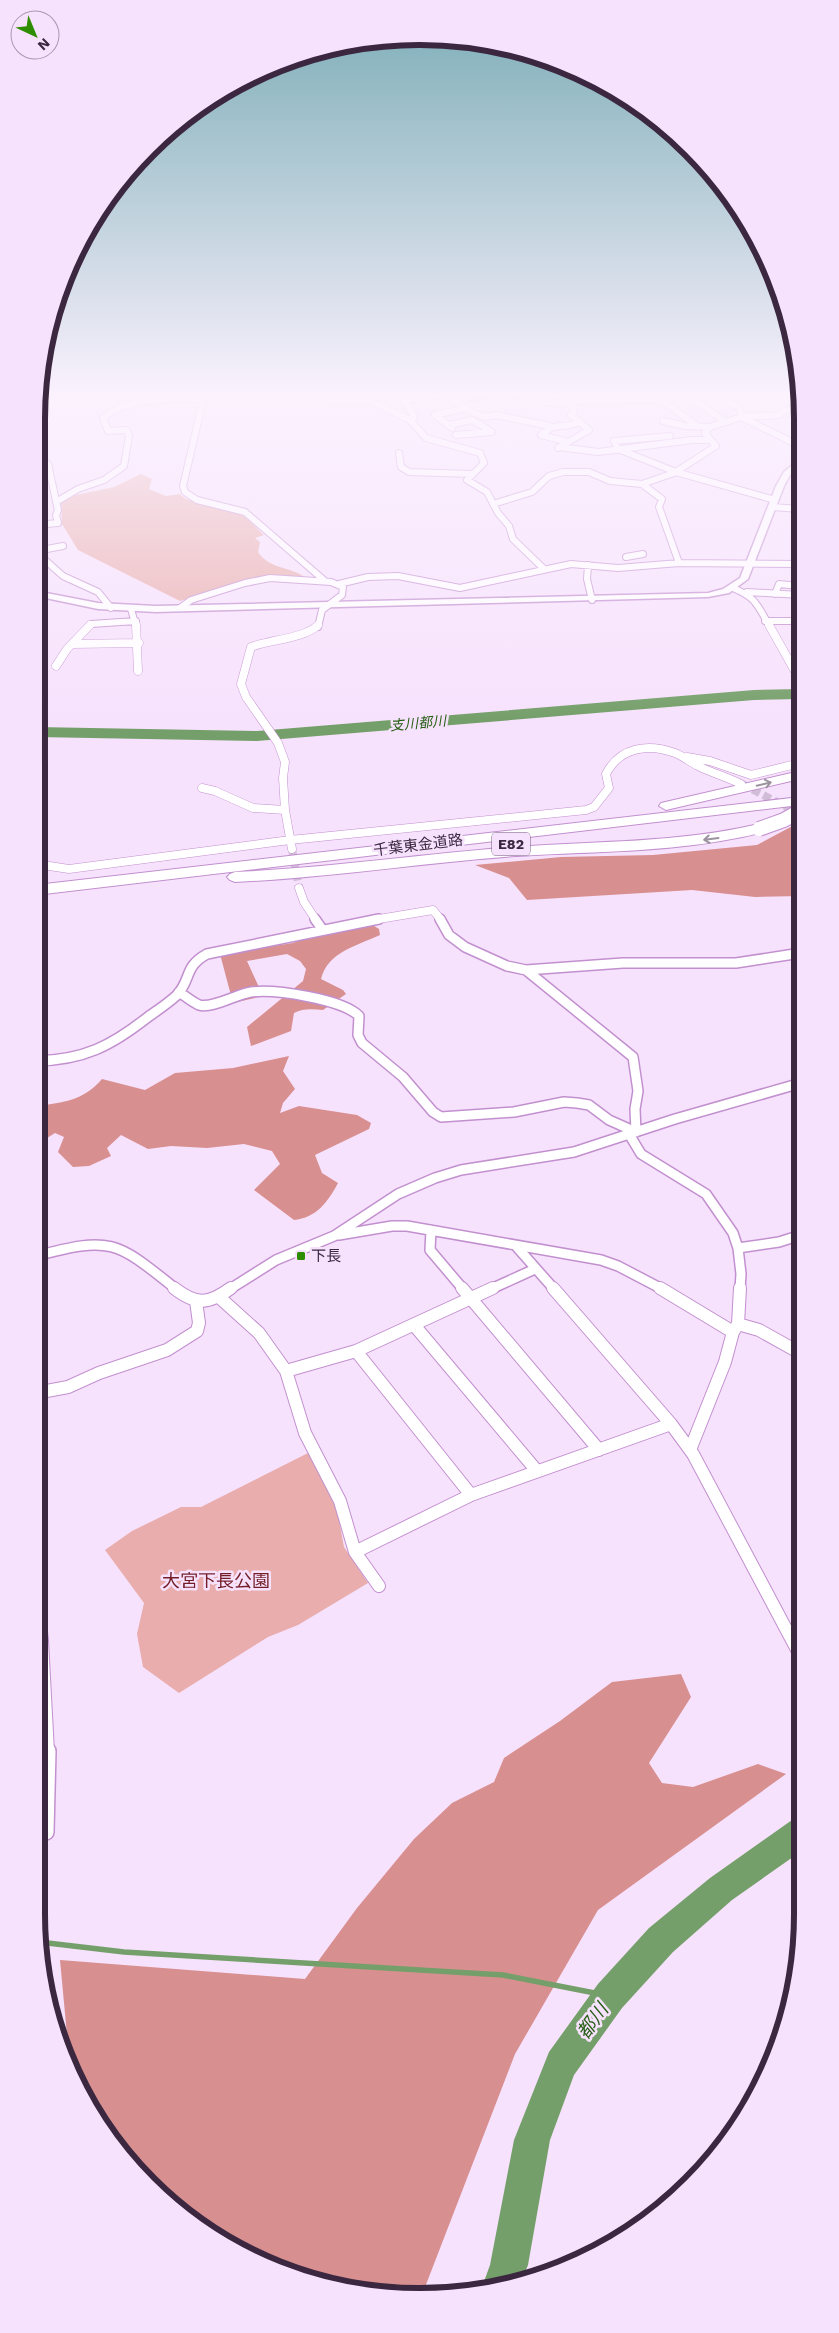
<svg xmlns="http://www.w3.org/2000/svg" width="839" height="2333" viewBox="0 0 839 2333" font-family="'Work Sans','Noto Sans JP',sans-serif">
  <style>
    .green { fill: #e8adac }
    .forest { fill: #d88f90 }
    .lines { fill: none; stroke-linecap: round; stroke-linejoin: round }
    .stream { stroke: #759f6a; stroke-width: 5.5 }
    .river { fill: #759f6a; fill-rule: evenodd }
    .minor-tunnel { stroke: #d1bdd7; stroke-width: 8; stroke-dasharray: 8 4; stroke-linecap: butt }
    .minor-far4-casing { stroke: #c290cf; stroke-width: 8 }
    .minor-far3-casing { stroke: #c290cf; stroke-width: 9 }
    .minor-far2-casing { stroke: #c290cf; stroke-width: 12 }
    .minor-far1-casing { stroke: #c290cf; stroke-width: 14 }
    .minor-casing { stroke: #c290cf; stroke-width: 18 }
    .tertiary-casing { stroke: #c290cf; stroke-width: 3 }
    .motorway-casing { stroke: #c290cf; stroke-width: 2 }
    .minor-far4 { stroke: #fff; stroke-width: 6 }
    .minor-far3 { stroke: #fff; stroke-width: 8 }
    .minor-far2 { stroke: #fff; stroke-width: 9 }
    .minor-far1 { stroke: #fff; stroke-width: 12 }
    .minor { stroke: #fff; stroke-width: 15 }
    .tertiary { fill: #fff; fill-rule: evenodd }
    .motorway { fill: #fff; fill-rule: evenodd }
    .motorway-bridge-casing { stroke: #c290cf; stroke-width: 16; stroke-linecap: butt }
    .motorway-bridge { stroke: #fff; stroke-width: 14 }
    .oneway { stroke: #9d93a0 }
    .poi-dot { fill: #2e8d00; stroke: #f7e2fd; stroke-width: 2 }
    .labels { text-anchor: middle; stroke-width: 5; stroke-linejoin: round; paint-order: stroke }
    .far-water-label { font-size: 14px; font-style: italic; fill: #285f17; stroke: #f7e2fd }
    .shield { fill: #f7e2fd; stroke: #735f79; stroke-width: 1 }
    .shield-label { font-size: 14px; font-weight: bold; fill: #3b2740 }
    .street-label { font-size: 15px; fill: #3b2740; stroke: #f7e2fd }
    .poi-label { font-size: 15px; fill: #3b2740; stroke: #f7e2fd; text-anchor: start }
    .near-park-label { font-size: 18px; fill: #731e27; stroke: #f7e2fd }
    .near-water-label { font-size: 19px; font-style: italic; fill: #285f17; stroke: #f7e2fd }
    .rim { fill: none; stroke: #3b2740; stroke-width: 6 }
  </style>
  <rect width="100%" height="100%" fill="#f7e2fd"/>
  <path class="green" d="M 141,474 L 152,479 L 149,489 L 166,496 L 180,494 C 190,506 222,505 237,512 C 247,517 256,528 264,535 L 255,538 L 260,542 L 258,552 C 270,570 291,566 306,578 L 279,576 L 217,590 L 180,601 L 78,550 L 62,524 L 61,503 L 71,496 L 114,487 Z
    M 310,1452 L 335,1498 L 344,1547 L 368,1583 L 298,1625 L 268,1637 L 179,1693 L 143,1667 L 137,1634 L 144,1603 L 105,1550 L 132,1531 L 181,1507 L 201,1507 Z"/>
  <path class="forest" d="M 502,392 L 520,392 L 526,399 L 510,402 L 503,397 L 471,404 L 465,398 Z
    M 800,822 L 801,896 L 755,897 L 692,890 L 527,900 L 509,878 L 475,865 L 561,857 L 653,855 L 757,845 Z
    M 371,924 L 379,929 L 380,935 C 356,946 328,952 321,979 L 343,990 L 346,994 L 323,1010 C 313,1009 303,1008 294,1013 L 291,1031 L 251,1046 L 247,1027 L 303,981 L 306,969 L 300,961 L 287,954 L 247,961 L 263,996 L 233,1003 L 220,954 L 293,943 L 322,932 Z
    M 289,1056 L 283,1071 L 295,1089 L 283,1103 L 280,1113 L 299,1106 L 357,1115 L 371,1123 L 369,1129 L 315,1155 L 322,1173 L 338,1183 C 328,1202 316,1218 294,1220 L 254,1190 L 280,1164 L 272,1151 L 244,1144 L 207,1148 L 171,1146 L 148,1149 L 121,1135 L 107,1148 L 111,1156 L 89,1166 L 73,1167 L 58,1152 L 64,1137 L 55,1133 L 36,1145 L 36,1111 L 39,1106 C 65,1102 84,1100 102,1079 L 145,1090 L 175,1073 L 233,1068 Z
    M 681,1674 L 691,1697 L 649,1763 L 662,1783 L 693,1787 L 758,1764 L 786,1774 L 598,1910 L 515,2054 L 422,2295 L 370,2294 L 250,2257 L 186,2218 L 132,2166 L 70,2067 L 60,1960 L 305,1979 L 357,1908 L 414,1839 L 452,1803 L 494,1782 L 504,1758 L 560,1721 L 612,1682 Z"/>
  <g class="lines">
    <path class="stream" d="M 39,1942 L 124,1952 L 503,1975 L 610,1996"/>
    <path class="river" d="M 800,689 L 800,699 L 754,700 L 257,741 L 36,737 L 36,727 L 257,731 L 754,690 Z
      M 803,1816 L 803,1850 L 732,1900 L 673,1952 L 622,2008 L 574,2075 L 550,2140 L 528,2265 L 521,2282 L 483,2290 L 482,2287 L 490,2265 L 514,2140 L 549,2052 L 598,1984 L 649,1928 L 710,1878 L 792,1820 Z"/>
    <path class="minor-tunnel" d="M 742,784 L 800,814
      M 292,849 L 299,888"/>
    <defs>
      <path id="minor-far4" d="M 205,392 L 183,486 L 185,492 L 197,500 L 245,512 L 325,581
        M 353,392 L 410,420 L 426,438 L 480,453 L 484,463 L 467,480 L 487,492 L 498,513 L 509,526 L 513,539 L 544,569
        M 398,392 L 413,414 L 414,417 L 410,420
        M 567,392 L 568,399 L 573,401 L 661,399
        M 650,392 L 697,426
        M 681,392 L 726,422
        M 715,392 L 740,409 L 741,417 L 800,446
        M 446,395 L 474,413 L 485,417 L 496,415 L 550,426
        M 546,396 L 545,402 L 573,404
        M 404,400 L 463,392
        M 327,401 L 366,400
        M 663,421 L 685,426 L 710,427 L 741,417 L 779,415 L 784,411 L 800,406
        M 449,425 L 472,420 L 492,432 L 456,435
        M 452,428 L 435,415 L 465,408
        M 670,436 L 614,441 L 618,449 L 676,472 L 775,500
        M 568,442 L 541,435 C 558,420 563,430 579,422
        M 560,447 L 598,452 L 692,440 L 710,440
        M 558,448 L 589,430 L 571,415 L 574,411 L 573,401
        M 399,453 L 401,467 L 409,472 L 473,474
        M 36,457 L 48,464 L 58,510 L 56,515 L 58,523 L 36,525
        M 56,502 L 78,489 L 104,480 L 124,466 L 129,436 L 127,430 L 108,431 L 103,418 C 123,398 176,398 204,399
        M 493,504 L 532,492 L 549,476 L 563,472 L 589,472 L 610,481 L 642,484
        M 772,507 L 800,509
        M 36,551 L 63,546
        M 36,552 L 63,576 L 98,592 L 111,608
        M 626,557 L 643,554
        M 679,563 L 659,507 L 662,499 L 642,484 L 674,473 L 716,446 L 705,433 L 710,427
        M 588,565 L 587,579 L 592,600
        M 339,584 L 368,577 L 398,576 L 460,588 L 571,564 L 618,568 L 679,563 L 800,564
        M 733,588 C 757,598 757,605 770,627
        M 747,592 L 800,595
        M 775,594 L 779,584 L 800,586
        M 180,608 L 191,600 L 245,583 L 270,578 L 331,582 L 343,587 L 342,595 L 322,610 L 318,627
        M 131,609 L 136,627
        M 765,621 L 800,621
        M 88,627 L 91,624 L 136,621"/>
      <path id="minor-far3" d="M 136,625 L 138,671
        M 769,625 L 800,680
        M 72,644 L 139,643
        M 56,666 L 67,649 L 90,625
        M 687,757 L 710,761 L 751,775 L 800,763
        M 202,788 L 215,791 L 253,808 L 285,810
        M 292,849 L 285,810 L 283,778 L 285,762 L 278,743 L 246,697 L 241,684 L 251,647 C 269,640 306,638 318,625
        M 36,864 L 69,869 L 290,840 L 586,810 L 594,807 L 609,788 L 606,774 C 620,747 648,743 675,753 C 683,756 690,762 698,766 C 712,773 727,777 741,784
        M 299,888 L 304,902 L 316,920
        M 373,920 L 433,910 L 441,920"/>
      <path id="minor-far2" d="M 315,919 L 322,929
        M 440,919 L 449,935 L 465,947 L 507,966 L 526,970 L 623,963 L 736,963 L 801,953
        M 179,992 C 185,996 192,1002 199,1005 C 212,1009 237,994 251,992 C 275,989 342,999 359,1016 L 358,1035 L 362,1043 L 403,1077 L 433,1112 L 441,1117 L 514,1112 L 564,1102 L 577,1103 L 589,1105 L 609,1120 L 636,1132 L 635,1109 L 638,1091 L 633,1057 L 526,970
        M 36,1061 C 84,1060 111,1046 148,1017 C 158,1010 167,1004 176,996 C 192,980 183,967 207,954 L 379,919
        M 629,1134 L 641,1154 L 706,1194 L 733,1233 L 738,1248 L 741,1274 L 740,1289
        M 431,1230 L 430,1250 L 463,1289
        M 339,1235 L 392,1226 L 407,1226 L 601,1260 L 618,1266 L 662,1289
        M 516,1246 L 554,1289
        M 738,1248 L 779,1242 L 801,1235
        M 36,1256 C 112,1236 116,1241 176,1289
        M 230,1289 L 276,1260 L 334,1236 L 398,1194 L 435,1178 L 461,1170 L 574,1152 L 675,1119 L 801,1083
        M 491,1289 L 535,1269"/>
      <path id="minor-far1" d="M 174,1288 C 197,1306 209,1304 231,1288
        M 462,1288 L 599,1450
        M 553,1288 L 671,1424 L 693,1454 L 802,1659
        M 660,1288 L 733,1332
        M 219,1297 L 259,1333 L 286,1371 L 305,1433 L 340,1501 L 355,1552 L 379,1586
        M 738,1324 L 759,1330 L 802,1354
        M 414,1325 L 537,1471
        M 356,1351 L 471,1495
        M 286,1371 L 356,1351 L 493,1288
        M 36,1393 L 68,1387 L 99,1373 L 167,1350 L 197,1331 L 199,1323 L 196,1301
        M 690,1450 L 725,1362 L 733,1332 L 738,1324 L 740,1288
        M 355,1552 L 471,1495 L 671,1424
        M 36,1586 L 42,1641 L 48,1752"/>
      <path id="minor" d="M 46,1832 L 48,1751"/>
      <path id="tertiary" d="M 797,461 L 800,461 L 800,467 L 790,475 L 784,486 L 748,579 L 729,593 L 708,597 L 156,612 L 98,609 L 36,596 L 36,591 L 98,603 L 156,606 L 708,593 L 723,589 L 740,578 L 776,486 L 784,472 Z"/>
      <path id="motorway" d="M 800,771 L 800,779 L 666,810 L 659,806 L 661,803 Z
        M 800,797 L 800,805 L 36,895 L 36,885 Z
        M 759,824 L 767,829 L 764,832 C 682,853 599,851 516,856 C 434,862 352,874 270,880 L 235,882 L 230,880 L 227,877 L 230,874 L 235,872 C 329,868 421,854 514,847 C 597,841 678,843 759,824 Z"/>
    </defs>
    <use href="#minor-far4" class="minor-far4-casing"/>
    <use href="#minor-far3" class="minor-far3-casing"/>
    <use href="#minor-far2" class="minor-far2-casing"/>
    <use href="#minor-far1" class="minor-far1-casing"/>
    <use href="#minor" class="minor-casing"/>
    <use href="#tertiary" class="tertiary-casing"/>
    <use href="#motorway" class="motorway-casing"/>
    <use href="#minor-far4" class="minor-far4"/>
    <use href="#minor-far3" class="minor-far3"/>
    <use href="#minor-far2" class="minor-far2"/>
    <use href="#minor-far1" class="minor-far1"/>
    <use href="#minor" class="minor"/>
    <use href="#tertiary" class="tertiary"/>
    <use href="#motorway" class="motorway"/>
    <defs>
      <path id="motorway-bridge" d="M 759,829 L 784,820 L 800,811"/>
    </defs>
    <use href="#motorway-bridge" class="motorway-bridge-casing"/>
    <use href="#motorway-bridge" class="motorway-bridge"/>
  </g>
  <defs><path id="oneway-shaft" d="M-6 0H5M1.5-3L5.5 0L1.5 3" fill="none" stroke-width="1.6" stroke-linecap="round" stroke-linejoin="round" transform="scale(1.25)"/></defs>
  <g class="oneway">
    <use href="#oneway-shaft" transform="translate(764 784) rotate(-14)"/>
    <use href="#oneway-shaft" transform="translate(711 839) rotate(173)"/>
  </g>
  <linearGradient id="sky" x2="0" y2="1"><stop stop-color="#7aacb6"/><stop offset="0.55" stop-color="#fbf2fe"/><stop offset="1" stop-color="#fbf2fe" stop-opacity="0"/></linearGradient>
  <rect width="839" height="719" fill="url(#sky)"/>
  <rect class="poi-dot" x="296" y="1251" width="10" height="10" rx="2.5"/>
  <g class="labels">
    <g class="far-water-label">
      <text transform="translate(418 723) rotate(-5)" y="5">支川都川</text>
    </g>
    <rect class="shield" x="492" y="832.5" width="38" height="23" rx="4"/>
    <g class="shield-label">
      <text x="511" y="849">E82</text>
    </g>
    <g class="street-label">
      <text transform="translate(418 845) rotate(-7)" y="5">千葉東金道路</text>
    </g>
    <g class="poi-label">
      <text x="311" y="1261">下長</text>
    </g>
    <g class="near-park-label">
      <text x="216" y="1587">大宮下長公園</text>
    </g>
    <g class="near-water-label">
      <text transform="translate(592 2021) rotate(-54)" y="7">都川</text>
    </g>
  </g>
  <path d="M0 0H839V2333H0ZM419 45H420A374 374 0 0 1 794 419V1914A374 374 0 0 1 420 2288H419A374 374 0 0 1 45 1914V419A374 374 0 0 1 419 45Z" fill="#f7e2fd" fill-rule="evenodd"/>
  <path class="rim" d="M419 45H420A374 374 0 0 1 794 419V1914A374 374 0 0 1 420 2288H419A374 374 0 0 1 45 1914V419A374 374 0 0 1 419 45Z"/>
  <g transform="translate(35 35) rotate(136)"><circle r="24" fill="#f7e2fd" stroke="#ac97b1"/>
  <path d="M0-4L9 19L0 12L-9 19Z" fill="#2e8d00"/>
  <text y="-8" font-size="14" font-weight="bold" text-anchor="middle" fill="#3b2740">N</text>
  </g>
</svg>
